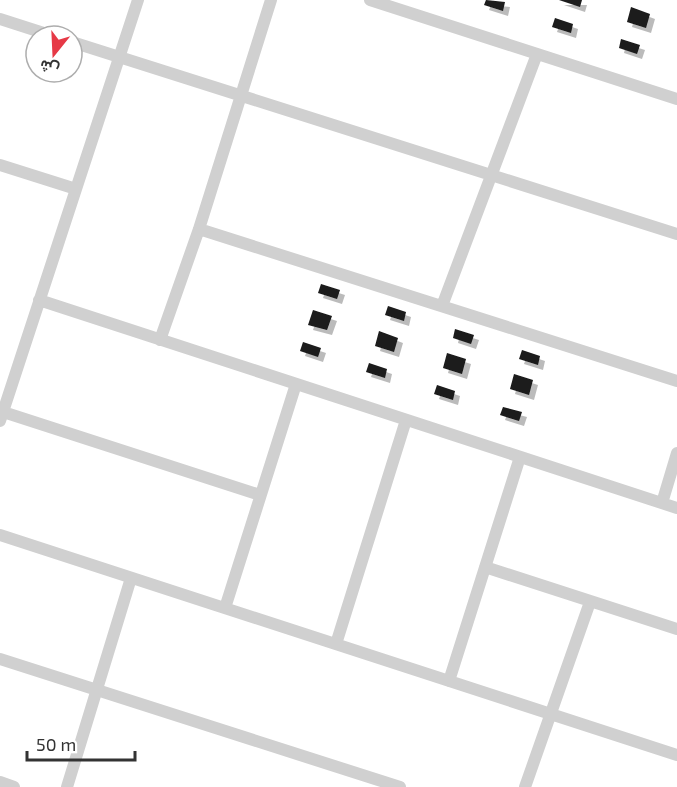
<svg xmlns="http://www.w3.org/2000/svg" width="677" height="787" viewBox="0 0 677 787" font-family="'Exo 2',Vazirmatn,sans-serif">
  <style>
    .building { fill: #1a1a1a; filter: url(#shadow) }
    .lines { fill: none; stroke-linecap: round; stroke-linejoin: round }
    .minor { stroke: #d0d0d0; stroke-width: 12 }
  </style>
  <defs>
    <filter id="shadow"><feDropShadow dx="5" dy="5" stdDeviation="0" flood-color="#0004"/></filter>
  </defs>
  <rect width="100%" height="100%" fill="#fff"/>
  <path class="building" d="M 486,0 L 505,2 L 503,11 L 484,5 Z
    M 559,0 L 582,0 L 580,7 Z
    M 631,7 L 650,14 L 646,28 L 627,22 Z
    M 555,18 L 573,24 L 571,33 L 552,27 Z
    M 621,39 L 640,45 L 637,54 L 619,48 Z
    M 321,284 L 340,290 L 337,299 L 318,293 Z
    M 388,306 L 406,312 L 404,321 L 385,315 Z
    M 313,310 L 332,316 L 327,330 L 308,325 Z
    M 455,329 L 474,335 L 471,344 L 453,338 Z
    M 379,331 L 398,338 L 394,352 L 375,346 Z
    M 303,342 L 321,348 L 318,357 L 300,351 Z
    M 522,350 L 540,356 L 538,365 L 519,359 Z
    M 447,353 L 466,359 L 462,374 L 443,368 Z
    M 369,363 L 387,369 L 385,378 L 366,372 Z
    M 514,374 L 533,380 L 529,395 L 510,389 Z
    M 437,385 L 455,391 L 453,400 L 434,394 Z
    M 503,407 L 522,412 L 519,421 L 500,415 Z"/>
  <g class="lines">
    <path class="minor" d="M 370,0 L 677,99
      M 0,19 L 53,36
      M 72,42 L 677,234
      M 0,165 L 76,189
      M 199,229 L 677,381
      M 39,300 L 677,508
      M 442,306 L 537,54
      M 160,340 L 199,229 L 271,0
      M 0,411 L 260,495
      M 0,421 L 138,0
      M 662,503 L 677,453
      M 0,535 L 677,755
      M 485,567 L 677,629
      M 225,608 L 296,384
      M 336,644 L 406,420
      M 0,659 L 400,787
      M 449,681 L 520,457
      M 0,782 L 14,787
      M 67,787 L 131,578
      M 525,787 L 590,602"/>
  </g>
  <g transform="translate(54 54) rotate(198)"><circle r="28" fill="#ffffff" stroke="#adadad" stroke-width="1.5"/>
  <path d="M0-4.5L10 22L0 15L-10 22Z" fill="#e63946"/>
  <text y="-9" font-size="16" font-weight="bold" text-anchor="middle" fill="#333333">ش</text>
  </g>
  <path d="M27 751v9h108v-9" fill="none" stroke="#333333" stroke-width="3"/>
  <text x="36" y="751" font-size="18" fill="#333333" stroke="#ffffff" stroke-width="4.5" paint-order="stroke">50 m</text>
</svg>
